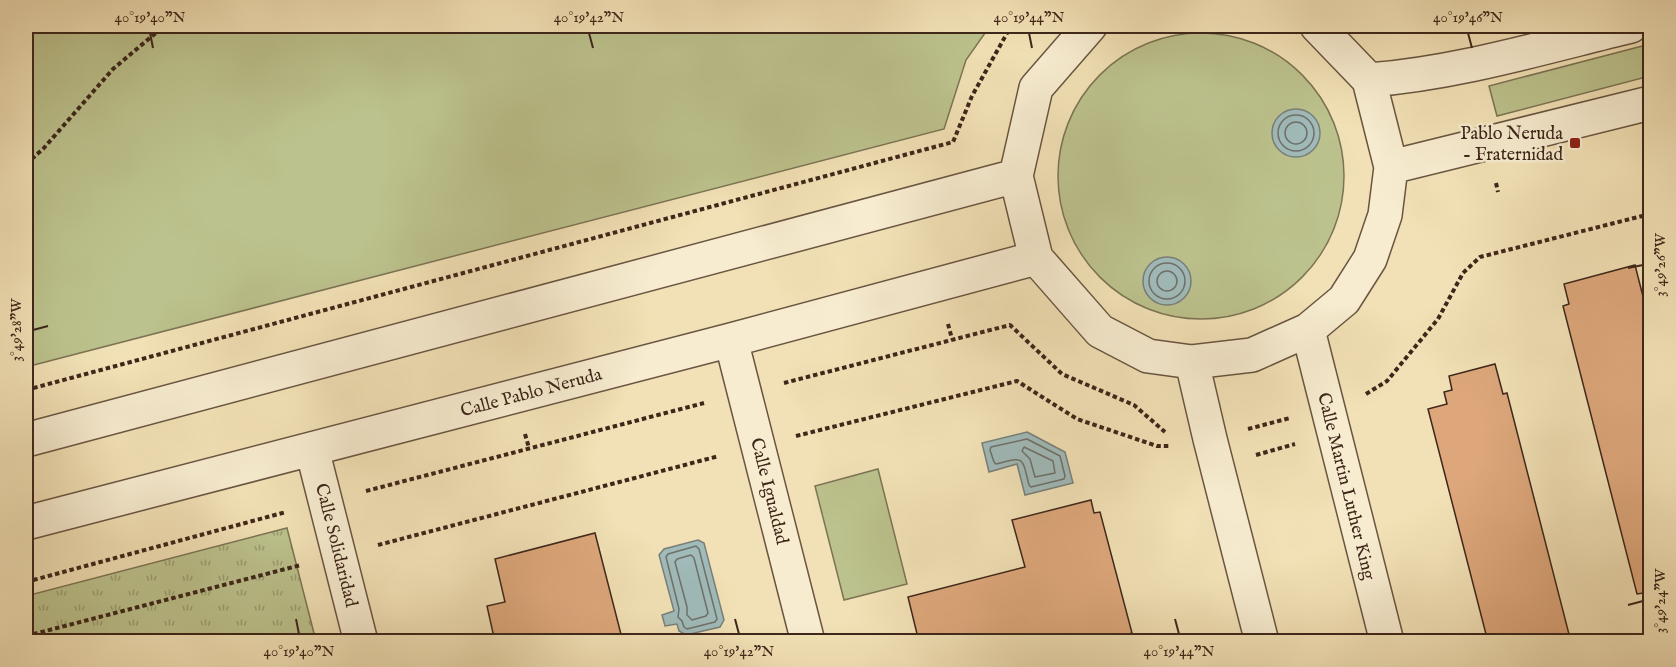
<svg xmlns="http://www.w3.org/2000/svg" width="1676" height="667" viewBox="0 0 1676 667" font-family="'IM FELL English',serif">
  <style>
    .green { fill: #bcc28d; stroke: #7c7454; stroke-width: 1.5 }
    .park { fill: url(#park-tufts); stroke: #7c7454; stroke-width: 1.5 }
    .water { fill: #a0bbba; stroke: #787f7a; stroke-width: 1.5 }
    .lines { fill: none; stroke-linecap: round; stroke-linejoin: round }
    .shore { stroke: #6e706a; stroke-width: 1.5 }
    .building { fill: #dda77b; stroke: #3d261a; stroke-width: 1.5 }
    .street-casing { stroke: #6a5541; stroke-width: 36 }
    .path { stroke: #3d261a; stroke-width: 4; stroke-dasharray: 4.5 3; stroke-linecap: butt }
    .street { stroke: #f7ecd0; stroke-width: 33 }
    .ticks { fill: none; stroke: #3d261a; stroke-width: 2 }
    .poi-dot { fill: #8f2418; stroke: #f7ecd0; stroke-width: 2 }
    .labels { text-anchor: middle; stroke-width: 5; stroke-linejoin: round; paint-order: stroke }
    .poi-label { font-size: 18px; fill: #3d261a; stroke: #f7ecd0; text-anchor: end }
    .street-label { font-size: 18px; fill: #3d261a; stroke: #f7ecd0 }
    .neatline { fill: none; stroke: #3d261a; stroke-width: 2 }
    .ticks-label { font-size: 15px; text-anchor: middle; fill: #3d261a }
  </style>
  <defs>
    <pattern id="park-tufts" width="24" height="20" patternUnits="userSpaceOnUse" patternTransform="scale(1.5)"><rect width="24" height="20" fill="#bcc28d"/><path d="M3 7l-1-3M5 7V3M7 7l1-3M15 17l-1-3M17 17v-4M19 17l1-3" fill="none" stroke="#9a9d72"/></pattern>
  </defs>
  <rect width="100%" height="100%" fill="#f2e1b6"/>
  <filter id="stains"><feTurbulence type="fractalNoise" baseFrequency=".00333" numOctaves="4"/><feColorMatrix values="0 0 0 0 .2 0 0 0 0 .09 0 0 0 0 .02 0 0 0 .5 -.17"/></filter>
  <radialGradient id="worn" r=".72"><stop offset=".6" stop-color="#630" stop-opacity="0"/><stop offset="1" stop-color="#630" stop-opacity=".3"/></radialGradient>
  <path class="green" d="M 26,26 L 990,26 L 966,60 L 944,129 L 26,367 Z
    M1058 176a143 143 0 1 1 286 0a143 143 0 1 1-286 0Z
    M 1650,44 L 1650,76 L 1497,116 L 1489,86 Z
    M 878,469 L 907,584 L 844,600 L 815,486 Z"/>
  <path class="park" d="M 287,528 L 316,641 L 26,641 L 26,596 Z"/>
  <path class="water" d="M1272 133a24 24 0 1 1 48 0a24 24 0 1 1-48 0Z
    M1143 281a24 24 0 1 1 48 0a24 24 0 1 1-48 0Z
    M 1027,432 L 1065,452 L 1073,483 L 1025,495 L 1017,464 L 989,472 L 982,443 Z
    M 698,540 L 704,543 L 724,620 L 720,627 L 686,635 L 679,631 L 677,624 L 665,626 L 662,615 L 674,611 L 659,555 L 664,549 Z"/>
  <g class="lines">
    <path class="shore" d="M1278 133a18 18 0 1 1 36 0a18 18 0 1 1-36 0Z
      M1285 133a11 11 0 1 1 22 0a11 11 0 1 1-22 0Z
      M1149 281a18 18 0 1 1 36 0a18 18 0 1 1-36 0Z
      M1157 281a10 10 0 1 1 20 0a10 10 0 1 1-20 0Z
      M 1027,439 L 1060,456 L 1065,476 L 1064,479 L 1031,487 L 1029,485 C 1022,457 1025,456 996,464 L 994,462 L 990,450 L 991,447 Z
      M 1024,447 L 1053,461 L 1055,473 L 1035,477 L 1030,459 L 1022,451 Z
      M 696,546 L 699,549 L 717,619 L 715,622 L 687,629 L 684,627 L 682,621 L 678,617 L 679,609 L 666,557 L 668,554 Z
      M 691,555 L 694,558 L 708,613 L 706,616 L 692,620 L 687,615 L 687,607 L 675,562 L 677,559 Z"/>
  </g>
  <path class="building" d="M 1635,265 L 1650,324 L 1650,592 L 1637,594 L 1563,306 L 1569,304 L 1564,284 Z
    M 1495,364 L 1503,394 L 1507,393 L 1571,642 L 1488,642 L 1428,409 L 1447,404 L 1444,392 L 1452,390 L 1449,376 Z
    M 1091,500 L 1094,513 L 1100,512 L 1132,633 L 1125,635 L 1127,642 L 919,642 L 908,597 L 1025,567 L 1012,520 Z
    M 595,533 L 623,642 L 495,642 L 487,606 L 505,602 L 495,559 Z"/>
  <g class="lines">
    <defs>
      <path id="street" d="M 1090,26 L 1036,88 L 1016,176 L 1036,258 L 1100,331 L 1148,356 L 1192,362 L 1252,355 L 1308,330 L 1344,300 L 1370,259 L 1385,215 L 1391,167 L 1369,80 L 1317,26
        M 1369,80 C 1458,73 1544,47 1631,26
        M 1391,167 L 1650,103
        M 1308,330 L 1387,642
        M 731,340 L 808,642
        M 1192,362 L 1210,439 L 1262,642
        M 26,440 L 1016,176
        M 312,449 L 361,642
        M 26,523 L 731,340 L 1036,258"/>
    </defs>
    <use href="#street" class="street-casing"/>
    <path class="path" d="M 1392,26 L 1395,28 L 1409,26
      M 26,164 L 43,149 L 113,69 L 164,26
      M 1496,183 L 1498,192
      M 948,324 L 952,339
      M 784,383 L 1010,325 L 1062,374 L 1134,405 L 1165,432
      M 26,390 L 953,142 L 972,96 L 1011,26
      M 1366,394 L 1387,381 L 1438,319 L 1463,273 L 1480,257 L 1650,214
      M 1248,429 L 1290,418
      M 525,434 L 529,448
      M 796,436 L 1017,381 L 1077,419 L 1157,446 L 1171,446
      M 1256,455 L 1295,444
      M 366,491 L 704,403
      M 378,545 L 719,456
      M 26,582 L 286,512
      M 26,636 L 301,565"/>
    <use href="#street" class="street"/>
  </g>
  <path class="ticks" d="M 150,33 L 153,48M 589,33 L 593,48M 1029,33 L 1032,48M 1468,33 L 1472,48M 1628,268 L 1643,265M 33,330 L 48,326M 1628,605 L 1643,601M 296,619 L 299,634M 735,619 L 739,634M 1175,619 L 1179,634"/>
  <rect class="poi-dot" x="1569" y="137" width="12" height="12" rx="3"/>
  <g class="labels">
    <g class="poi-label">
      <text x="1563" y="139">Pablo Neruda<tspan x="1563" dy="21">- Fraternidad</tspan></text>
    </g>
    <g class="street-label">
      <text transform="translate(531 392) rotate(-15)" y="6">Calle Pablo Neruda</text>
      <text transform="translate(1347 486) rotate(76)" y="6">Calle Martin Luther King</text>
      <text transform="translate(770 491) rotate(76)" y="6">Calle Igualdad</text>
      <text transform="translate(337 545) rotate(76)" y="6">Calle Solidaridad</text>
    </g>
  </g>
  <rect width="1676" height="667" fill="none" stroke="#f2e1b6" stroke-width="66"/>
  <rect x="33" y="33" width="1610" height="601" class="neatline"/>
  <g class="ticks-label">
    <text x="150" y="22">40°19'40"N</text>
    <text x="589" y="22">40°19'42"N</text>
    <text x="1029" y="22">40°19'44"N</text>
    <text x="1468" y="22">40°19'46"N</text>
    <text transform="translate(1660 265) rotate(-90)" y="5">3°49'26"W</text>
    <text transform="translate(16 330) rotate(-90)" y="5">3°49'28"W</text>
    <text transform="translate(1660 601) rotate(-90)" y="5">3°49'24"W</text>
    <text x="299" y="656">40°19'40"N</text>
    <text x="739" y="656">40°19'42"N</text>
    <text x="1179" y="656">40°19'44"N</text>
  </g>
  <rect width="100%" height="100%" filter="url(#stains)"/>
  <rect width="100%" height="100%" fill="url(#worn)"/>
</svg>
